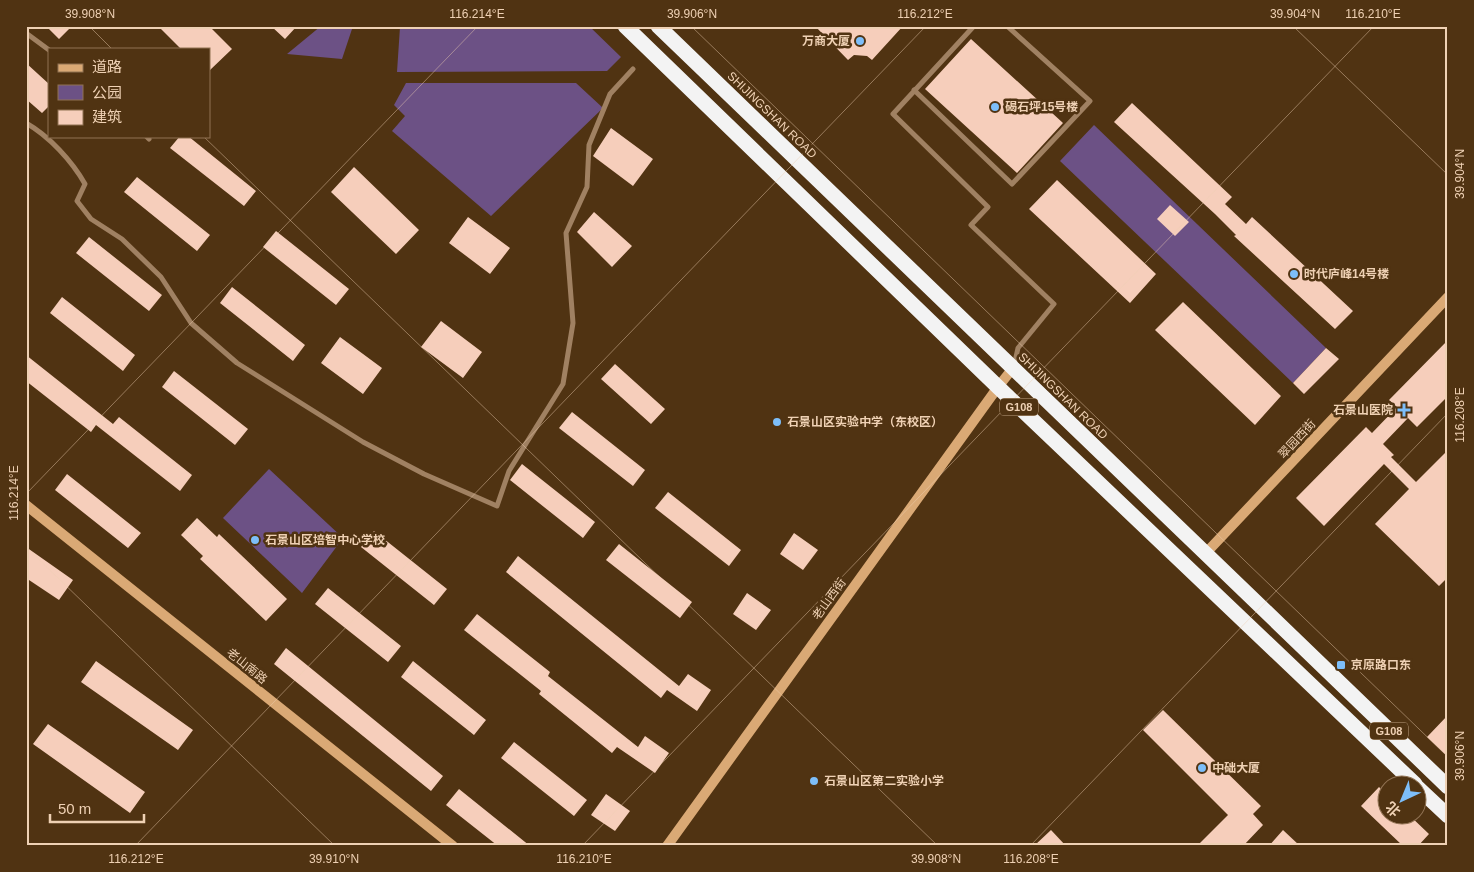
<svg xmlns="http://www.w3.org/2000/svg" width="1474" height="872" viewBox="0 0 1474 872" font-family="Helvetica,'Noto Sans SC',sans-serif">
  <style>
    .green { fill: #6c5185 }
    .building { fill: #f6cebb }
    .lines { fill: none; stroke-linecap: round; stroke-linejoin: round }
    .street { stroke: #a08162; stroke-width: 5 }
    .secondary { stroke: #daa975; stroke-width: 10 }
    .highway { stroke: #f3f3f3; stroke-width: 15 }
    .ticks { fill: none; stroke: #efd1b4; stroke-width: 1; stroke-opacity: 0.45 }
    .poi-dot { fill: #7dbef9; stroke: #503312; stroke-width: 2 }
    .labels { text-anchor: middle; stroke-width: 5; stroke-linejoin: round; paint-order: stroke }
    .shield { fill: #503312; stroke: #bfa283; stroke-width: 1 }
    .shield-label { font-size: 11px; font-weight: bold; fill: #efd1b4 }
    .poi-label { font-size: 12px; font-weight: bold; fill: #efd1b4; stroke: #503312; text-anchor: start }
    .street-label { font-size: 12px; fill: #efd1b4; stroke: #503312 }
    .neatline { fill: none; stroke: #efd1b4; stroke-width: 2 }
    .ticks-label { font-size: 12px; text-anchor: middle; fill: #efd1b4 }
  </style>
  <rect width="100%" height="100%" fill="#503312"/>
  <path class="green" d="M 321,26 L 353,26 L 342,59 L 287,54 Z
    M 398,26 L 589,26 L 621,57 L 607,71 L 397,72 L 400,27 Z
    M 406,83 L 576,83 L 603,108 L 491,216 L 392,131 L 405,116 L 394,105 Z
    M 1094,125 L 1326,348 L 1293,383 L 1060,161 Z
    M 269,469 L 343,538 L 302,593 L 223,518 Z"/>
  <path class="building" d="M 46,26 L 72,26 L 59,39 Z
    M 158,26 L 209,26 L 232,49 L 209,71 L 209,49 L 181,49 Z
    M 271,26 L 297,26 L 285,39 Z
    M 815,26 L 903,26 L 872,60 L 867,56 L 854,55 L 848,60 Z
    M 971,39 L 1063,123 L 1017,173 L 925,89 Z
    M 26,63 L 49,84 L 49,106 L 42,113 L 26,99 Z
    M 1132,103 L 1232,197 L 1225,204 L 1246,224 L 1252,217 L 1353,311 L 1335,329 L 1234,236 L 1236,235 L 1215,214 L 1114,122 Z
    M 611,128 L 653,159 L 633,186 L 593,156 Z
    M 180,136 L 188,136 L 256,191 L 244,206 L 170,148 Z
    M 354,167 L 419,230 L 396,254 L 331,192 Z
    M 137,177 L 210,235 L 197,251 L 124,192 Z
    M 1057,180 L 1156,274 L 1130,303 L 1029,209 Z
    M 1170,205 L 1189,222 L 1175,236 L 1157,219 Z
    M 594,212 L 632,246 L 612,267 L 577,232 Z
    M 468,217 L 510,248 L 490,274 L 449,243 Z
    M 276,231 L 349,289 L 336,305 L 263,247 Z
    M 89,237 L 162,295 L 149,311 L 76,253 Z
    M 232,287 L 305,345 L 293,361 L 220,303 Z
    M 62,297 L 135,355 L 123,371 L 50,313 Z
    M 1183,302 L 1281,396 L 1255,425 L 1155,330 Z
    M 441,321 L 482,352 L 463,378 L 421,347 Z
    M 340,337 L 382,368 L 363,394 L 321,363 Z
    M 1448,340 L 1448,396 L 1417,427 L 1408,418 L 1383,444 L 1394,455 L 1391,457 L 1416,482 L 1448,450 L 1448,577 L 1439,586 L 1375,524 L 1409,489 L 1384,464 L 1324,526 L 1296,498 L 1366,427 L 1372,433 L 1397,407 L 1389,400 Z
    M 1326,348 L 1339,359 L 1304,394 L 1293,383 Z
    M 26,355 L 113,424 L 119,417 L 192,475 L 180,491 L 96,425 L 91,432 L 26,381 Z
    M 615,364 L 665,409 L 651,424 L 601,379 Z
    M 174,371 L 248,429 L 235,445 L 162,387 Z
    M 572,412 L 645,470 L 633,486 L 559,428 Z
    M 522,464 L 595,522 L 583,538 L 510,480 Z
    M 67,474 L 141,533 L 128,548 L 55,490 Z
    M 668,492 L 741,550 L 729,566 L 655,508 Z
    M 197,518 L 217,537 L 219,534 L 287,599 L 266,621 L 200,559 L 203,556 L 181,535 Z
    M 374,531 L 447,589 L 434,605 L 361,547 Z
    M 794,533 L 818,550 L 803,570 L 780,554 Z
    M 619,544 L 692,602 L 680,618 L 606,560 Z
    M 26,547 L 73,580 L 59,600 L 26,578 Z
    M 518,556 L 679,686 L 688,674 L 711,690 L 697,711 L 667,690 L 661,698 L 506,572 Z
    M 328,588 L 401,646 L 388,662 L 315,604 Z
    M 747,593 L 771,610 L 756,630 L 733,614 Z
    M 477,614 L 550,672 L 548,676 L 638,747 L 645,736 L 669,753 L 655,773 L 617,747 L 612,753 L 539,694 L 541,691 L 464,630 Z
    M 286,648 L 443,776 L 431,791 L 274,664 Z
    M 96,661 L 193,730 L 178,750 L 81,682 Z
    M 413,661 L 486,720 L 474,735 L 401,677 Z
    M 1163,710 L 1261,806 L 1253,814 L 1263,825 L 1243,846 L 1197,846 L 1228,815 L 1143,730 Z
    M 1448,715 L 1448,757 L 1427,737 Z
    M 48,724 L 145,792 L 130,813 L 33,744 Z
    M 514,742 L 587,800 L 574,816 L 501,758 Z
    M 1379,787 L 1386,794 L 1386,814 L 1408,814 L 1429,834 L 1418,846 L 1403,846 L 1361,806 Z
    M 459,789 L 530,846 L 498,846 L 446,805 Z
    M 606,794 L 630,811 L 615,831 L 591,815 Z
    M 1051,830 L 1066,846 L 1034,846 Z
    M 1283,830 L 1300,846 L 1269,846 Z"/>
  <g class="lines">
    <path class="street" d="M 974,26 L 893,114 L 988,207 L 971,225 L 1054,304 L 1018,348 L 1014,366
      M 26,33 L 49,50
      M 914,90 L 1012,184 L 1090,101 L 1007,26
      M 26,123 C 49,136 72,161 85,184 L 77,201 L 91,219 L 122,239 L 161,277 L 191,323 L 237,363 L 363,442 L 424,474 L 497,506 L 509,471 L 563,384 L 573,323 L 566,233 L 587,187 L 589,145 L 610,94 L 633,69
      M 146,136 L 149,139"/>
    <path class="secondary" d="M 26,505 L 453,846
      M 1205,554 L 1448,297
      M 667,846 L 998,387 L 1013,368"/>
    <path class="highway" d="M 625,26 L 998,387 L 1415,784
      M 658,26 L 1448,787
      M 1416,786 L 1448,816"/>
  </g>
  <path class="ticks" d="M 89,26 L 112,49M 691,26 L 1448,757M 1293,26 L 1448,175M 26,30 L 30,26M 203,136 L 938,846M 26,494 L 478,26M 26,547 L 335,846M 135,846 L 926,26M 582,846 L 1374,26M 1030,846 L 1448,413"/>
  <g class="poi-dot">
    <circle cx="860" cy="41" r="5"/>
    <circle cx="995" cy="107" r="5"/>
    <circle cx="1294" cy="274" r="5"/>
    <path d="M1401.5 402.5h5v5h5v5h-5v5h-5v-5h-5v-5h5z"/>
    <circle cx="777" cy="422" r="5"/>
    <circle cx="255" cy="540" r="5"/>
    <rect x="1336" y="660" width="10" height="10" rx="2.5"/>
    <circle cx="1202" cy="768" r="5"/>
    <circle cx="814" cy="781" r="5"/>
  </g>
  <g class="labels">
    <g class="shield">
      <rect x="1000" y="398.5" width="38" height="17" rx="4"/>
      <rect x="1370" y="722.5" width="38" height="17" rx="4"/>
    </g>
    <g class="shield-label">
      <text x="1019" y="411">G108</text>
      <text x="1389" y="735">G108</text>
    </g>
    <g class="poi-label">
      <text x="850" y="45" text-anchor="end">万商大厦</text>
      <text x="1005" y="111">碣石坪15号楼</text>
      <text x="1304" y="278">时代庐峰14号楼</text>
      <text x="1393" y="414" text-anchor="end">石景山医院</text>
      <text x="787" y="426">石景山区实验中学（东校区）</text>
      <text x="265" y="544">石景山区培智中心学校</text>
      <text x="1351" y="669">京原路口东</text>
      <text x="1212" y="772">中础大厦</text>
      <text x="824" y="785">石景山区第二实验小学</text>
    </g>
    <g class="street-label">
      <text transform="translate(772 115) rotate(44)" y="4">SHIJINGSHAN ROAD</text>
      <text transform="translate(1063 396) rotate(44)" y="4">SHIJINGSHAN ROAD</text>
      <text transform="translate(1297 439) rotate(-47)" y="4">翠园西街</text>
      <text transform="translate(829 599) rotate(-54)" y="4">老山西街</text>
      <text transform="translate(247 666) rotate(39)" y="4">老山南路</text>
    </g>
  </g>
  <rect width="1474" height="872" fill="none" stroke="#503312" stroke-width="55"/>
  <rect x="48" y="48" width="162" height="90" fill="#503312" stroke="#907253"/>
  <rect x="58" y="64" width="25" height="8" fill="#daa975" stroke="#907253"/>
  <text x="92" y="72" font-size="15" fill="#efd1b4">道路</text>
  <rect x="58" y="85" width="25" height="15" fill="#6c5185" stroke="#907253"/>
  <text x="92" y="98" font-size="15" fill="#efd1b4">公园</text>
  <rect x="58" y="110" width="25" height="15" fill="#f6cebb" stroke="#907253"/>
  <text x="92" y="122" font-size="15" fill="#efd1b4">建筑</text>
  <g transform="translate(1402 800) rotate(224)"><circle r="24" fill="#503312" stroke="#907253"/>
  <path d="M0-4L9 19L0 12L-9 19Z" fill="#7dbef9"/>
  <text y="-8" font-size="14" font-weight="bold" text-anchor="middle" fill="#efd1b4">北</text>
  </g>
  <path d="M50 814v8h94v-8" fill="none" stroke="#efd1b4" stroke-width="2.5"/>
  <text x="58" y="814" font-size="15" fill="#efd1b4" stroke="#503312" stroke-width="4" paint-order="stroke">50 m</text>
  <rect x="28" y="28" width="1418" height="816" class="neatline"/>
  <g class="ticks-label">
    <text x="90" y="18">39.908°N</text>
    <text x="477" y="18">116.214°E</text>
    <text x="692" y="18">39.906°N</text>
    <text x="925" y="18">116.212°E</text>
    <text x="1295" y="18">39.904°N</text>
    <text x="1373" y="18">116.210°E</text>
    <text transform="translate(1460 174) rotate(-90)" y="4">39.904°N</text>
    <text transform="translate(1460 415) rotate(-90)" y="4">116.208°E</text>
    <text transform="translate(14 493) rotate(-90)" y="4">116.214°E</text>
    <text transform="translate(1460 756) rotate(-90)" y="4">39.906°N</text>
    <text x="136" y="863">116.212°E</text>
    <text x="334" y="863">39.910°N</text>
    <text x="584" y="863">116.210°E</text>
    <text x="936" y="863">39.908°N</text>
    <text x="1031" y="863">116.208°E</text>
  </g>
</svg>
